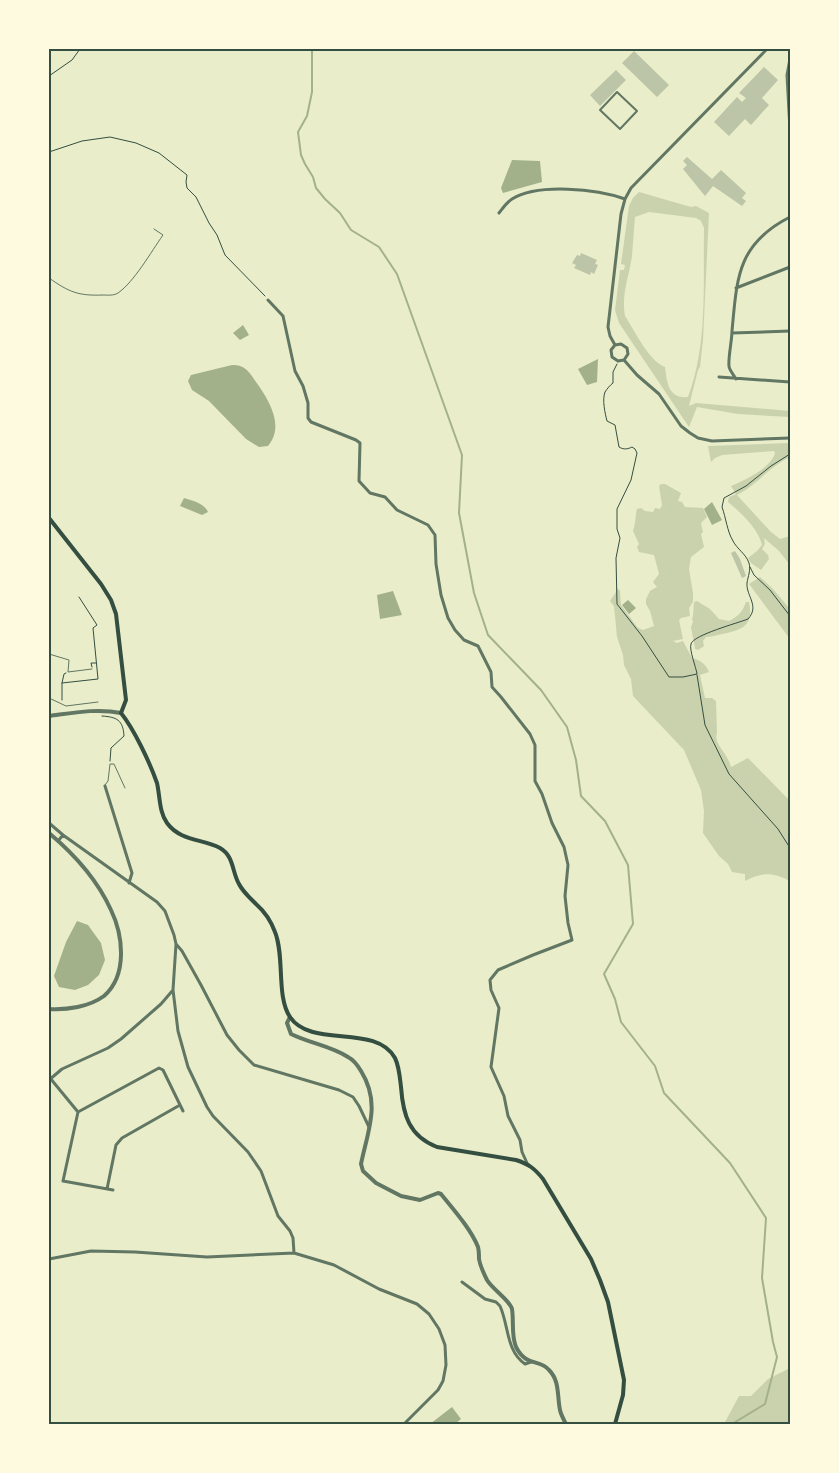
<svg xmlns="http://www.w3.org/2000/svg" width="839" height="1473" viewBox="0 0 839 1473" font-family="'Sofia Sans Condensed',sans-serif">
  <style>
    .green { fill: #cad2ad; fill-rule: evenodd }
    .water { fill: #a3b18a }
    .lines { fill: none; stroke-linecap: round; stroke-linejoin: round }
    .stream { stroke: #a3b18a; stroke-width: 2 }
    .building { fill: #bcc5a7 }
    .path { stroke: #344e41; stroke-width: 1 }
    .service { stroke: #617663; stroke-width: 1 }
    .pedestrian { stroke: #617663; stroke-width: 2 }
    .minor { stroke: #617663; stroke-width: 3 }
    .tertiary { stroke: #617663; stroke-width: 4 }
    .secondary { stroke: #344e41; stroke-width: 4 }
    .neatline { fill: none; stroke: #344e41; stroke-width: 2 }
  </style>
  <rect width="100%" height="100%" fill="#e9edc9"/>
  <path class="green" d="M 639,192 L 691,207 L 696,206 L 709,213 L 703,340 L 700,367 L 698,370 L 689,406 L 696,403 L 790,411 L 790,417 L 738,414 L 697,407 L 689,427 L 619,323 L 615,310 L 620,270 L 624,270 L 625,265 L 621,264 L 629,206 L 633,198 ZM 649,212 L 696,218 L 701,221 L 704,228 C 703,284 708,344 688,397 C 668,399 667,382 665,367 C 648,360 635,331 625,316 C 621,295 629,277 632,256 C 633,243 634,230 635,217 Z
    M 790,443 L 790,457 C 770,466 757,485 737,495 L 771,532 L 780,539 L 790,536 L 790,565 L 779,551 L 764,538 L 765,544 L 762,549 L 768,555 L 769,559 L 761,570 L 751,563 L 748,558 L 757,551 L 762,545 C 758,528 741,513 728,502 L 729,497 L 736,494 L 731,486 C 745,480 771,468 775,453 L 774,451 L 722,455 L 715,458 L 711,462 L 708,446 Z
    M 661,484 L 665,484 L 681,493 L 678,501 L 682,502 L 685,507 L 703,508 L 707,517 L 701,523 L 703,532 L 701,534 L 704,547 L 691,557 L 689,569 L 693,593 L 693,602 L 689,608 L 690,616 L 681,618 L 679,620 L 683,639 L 673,641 L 677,643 L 683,641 L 692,658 C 700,660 706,664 709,672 L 700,675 L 705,698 L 712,698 L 716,701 L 717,733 C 714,742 722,748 726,756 C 728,759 730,763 731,767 L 748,758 L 790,801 L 790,881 C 773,872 762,872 745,881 L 745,874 L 732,872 L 728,864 L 719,856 L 703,833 L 704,811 L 701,790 L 684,750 L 633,696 L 631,679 L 624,665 L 623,655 L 617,637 L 614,606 L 610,601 L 616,592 L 616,587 L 620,591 L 621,605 L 638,628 L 643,630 L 654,626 L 650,611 L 646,604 L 646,599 L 650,591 L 657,587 L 653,582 L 659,574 L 654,555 L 639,552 L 637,547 L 639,544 L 633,531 C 636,523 635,516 637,509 L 641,508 L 645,511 L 653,512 L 655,508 L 660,509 L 662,505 L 659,486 Z
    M 760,577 L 773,589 L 790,609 L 790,639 L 749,584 Z
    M 697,601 L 710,609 L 719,619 L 729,621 C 738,616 742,613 746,602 L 749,602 C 754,626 742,630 722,634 C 716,635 711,637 706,637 L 703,641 L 704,646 L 698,650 L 695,649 L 691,627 L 693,622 L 692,619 L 693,616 L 694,602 Z
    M 790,1368 L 790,1424 L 724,1424 L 739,1396 L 751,1396 L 768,1379 Z"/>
  <path class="water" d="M 512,160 L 540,161 L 542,182 L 503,193 L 501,188 Z
    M 243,325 L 249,335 L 240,340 L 233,333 Z
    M 598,359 L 597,382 L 587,385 L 578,369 Z
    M 232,365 C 235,365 238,365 240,366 C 247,368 252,376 256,382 C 269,400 285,426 268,446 L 259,447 L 246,439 L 209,401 L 192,390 L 188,381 L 191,375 Z
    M 184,498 C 193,501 204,503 208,512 L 202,515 L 180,506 Z
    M 712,502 L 722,520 L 712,525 L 704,509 Z
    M 393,591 L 402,615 L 380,619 L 377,595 Z
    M 628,600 L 636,608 L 629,614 L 622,605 Z
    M 77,921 L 88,925 L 101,943 L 105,960 L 99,975 L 88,985 L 75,990 L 59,987 L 54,976 L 66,942 Z
    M 452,1407 L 461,1419 L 455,1424 L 430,1424 Z"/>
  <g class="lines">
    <path class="stream" d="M 312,49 L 312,92 L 307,116 L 298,132 L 301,155 L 305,164 L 313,177 L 316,188 L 325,199 L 340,213 L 351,230 L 379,247 L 397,274 L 462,455 L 459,513 L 474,593 L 488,635 L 541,690 L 567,727 L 576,760 L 581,796 L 605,821 L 628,865 L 633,924 L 604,974 L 615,999 L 621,1022 L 655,1066 L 664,1093 L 730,1163 L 766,1218 L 762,1278 L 773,1342 L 777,1357 L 765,1404 L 732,1424"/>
  </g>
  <path class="building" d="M 634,51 L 669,85 L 657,97 L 622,63 Z
    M 764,67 L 778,80 L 762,98 L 769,105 L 751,125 L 745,119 L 729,136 L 714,122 L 737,97 L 742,102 L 746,98 L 739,93 Z
    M 616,70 L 626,80 L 600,106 L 590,95 Z
    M 687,157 L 712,179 L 721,170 L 746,193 L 742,198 L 746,201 L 742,206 L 713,186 L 705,196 L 683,169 L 687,165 L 683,161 Z
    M 581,253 L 597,260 L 595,264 L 598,265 L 594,274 L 591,272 L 590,275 L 574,268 L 576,265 L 572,263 L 577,255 L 580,256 Z
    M 735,551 L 740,559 L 746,576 L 742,578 L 731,553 Z"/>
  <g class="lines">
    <path class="path" d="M 49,76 L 72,60 L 80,49
      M 49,152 L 82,141 L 110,137 L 136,143 L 159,153 L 187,175 L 186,182 L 187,188 L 196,197 L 209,223 L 217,235 L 225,255 L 265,296
      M 617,364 L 613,372 L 613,383 C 610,385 607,389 605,392 C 602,400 605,413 607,421 L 615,425 L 619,447 C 624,450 628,449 632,447 L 635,449 L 637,453 L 631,480 L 617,509 L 617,529 L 620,538 L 616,558 L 617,604 L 642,636 L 669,677 L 683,677 L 697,674 C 696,667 689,650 691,644 C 693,635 738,623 748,619 C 760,606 746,596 747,583 C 748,576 751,570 749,563 C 746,554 737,549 733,541 C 727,531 726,518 722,507 L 724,498 L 746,486 L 771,466 L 790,454
      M 750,567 L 754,575 L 770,590 L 790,616
      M 92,667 L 91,663 L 96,663
      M 697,675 L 705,725 L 729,774 L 778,829 L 790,848
      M 62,683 L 98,679 L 93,628 L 97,625 L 79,597
      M 62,700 L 62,683 L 64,674 L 66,673
      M 102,716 C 117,717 123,720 124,736 L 111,748 L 110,761"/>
    <path class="service" d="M 49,278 C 69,292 78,296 103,295 C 108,295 113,296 118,293 C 134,282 151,252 163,235 L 154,229
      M 49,654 L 69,660 L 68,672 L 92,669
      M 49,698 L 66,706 L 98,702
      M 105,785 L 108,781 L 110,764 L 114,764 L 125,788"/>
    <path class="pedestrian" d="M 617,92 L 637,111 L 620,129 L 600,110 Z"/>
    <path class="minor" d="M 790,59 L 787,75 L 790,130
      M 499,213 C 503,208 506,203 512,199 C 538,183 597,189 625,199
      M 736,288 L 790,267
      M 268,300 L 283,316 L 295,371 L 303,386 L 308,403 L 308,418 L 311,422 L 356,440 L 360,443 L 359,481 L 370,493 L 385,497 L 397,510 L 428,525 L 435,535 L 436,564 L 441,595 L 448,618 L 455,630 L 464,640 L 478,646 L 491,672 L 492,687 L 501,697 L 530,734 L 535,745 L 535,781 L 542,794 L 552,823 L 564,847 L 568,865 L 565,896 L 568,923 L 572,940 L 533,955 L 498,970 L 490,980 L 491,990 L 499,1008 L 491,1067 L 504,1096 L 508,1116 L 520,1140 L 522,1152 L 527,1163
      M 732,333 L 790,331
      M 615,345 L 610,336 L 608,327 L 621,214 L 625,199 L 631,188 L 767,49
      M 615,345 L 611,350 L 612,357 L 618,361 L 624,360
      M 615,345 L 621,344 L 627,348 L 628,354 L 624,360
      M 624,360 L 637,375 L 659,394 L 681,426 L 690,433 L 698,438 L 712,441 L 790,438
      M 719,377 L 790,382
      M 736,379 C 734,375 729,370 729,366 C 728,358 732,340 732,331 C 737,278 737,244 790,217
      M 49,615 L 49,619
      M 105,786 L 132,873 L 129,883
      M 49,823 L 63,835
      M 176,944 L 182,951 L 201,985 L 227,1035 L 239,1050 L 254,1065 L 339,1090 L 353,1097 L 359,1106 L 369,1127
      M 173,990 L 178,1031 L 188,1067 L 207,1107 L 213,1116 L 248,1152 L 261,1171 L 278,1216 L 290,1231 L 293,1238 L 294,1253
      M 50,1078 L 78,1112
      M 49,1080 L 62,1069 L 108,1048 L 121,1039 L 161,1004 L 173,990 L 176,944 L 174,935 L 165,911 L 157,902 L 63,835 L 58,841
      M 107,1189 L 116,1145 L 122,1138 L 180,1105
      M 113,1190 L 63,1181 L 78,1112 L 159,1068 L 163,1070 L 183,1111
      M 49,1259 L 91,1251 L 135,1252 L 207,1257 L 294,1253 L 334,1265 L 379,1289 L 417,1304 L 429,1314 L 439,1329 L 445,1345 L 446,1365 L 443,1381 L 438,1390 L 404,1424
      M 462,1282 L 485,1299 L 496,1302 L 500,1306 C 509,1326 506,1351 525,1364 L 531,1362"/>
    <path class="tertiary" d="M 49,716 C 72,713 97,708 121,713
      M 49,833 C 74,854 97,879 111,910 C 123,935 128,975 104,996 C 89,1007 67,1010 49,1009
      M 290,1017 L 287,1023 L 291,1034 C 309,1043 331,1046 348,1057 C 354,1060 358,1066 361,1071 C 381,1103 368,1130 361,1164 L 363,1171 L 376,1183 L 401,1196 L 420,1200 L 438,1193 L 441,1194 C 453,1209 471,1229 478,1247 C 479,1251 479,1255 479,1259 C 480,1265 484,1274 487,1280 C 493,1290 510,1300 512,1309 C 514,1321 511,1335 516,1347 C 527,1368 539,1358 549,1370 C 560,1381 557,1396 560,1410 C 561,1415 564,1420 566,1424"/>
    <path class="secondary" d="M 49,518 L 101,584 L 111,600 L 116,614 L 126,700 L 121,713 C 134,729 150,763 157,783 C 160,796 159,812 167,823 C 180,841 203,839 220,848 C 234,856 232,872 239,884 C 243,892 250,898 256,904 C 264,911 271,921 275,932 C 285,957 276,996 290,1017 C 311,1049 376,1023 395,1058 C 399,1066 400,1078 401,1087 C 403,1115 409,1136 437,1147 L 516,1160 C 529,1164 535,1169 543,1179 L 591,1259 L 600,1280 L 608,1302 L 624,1380 L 623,1395 L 615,1424"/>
  </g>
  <rect width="839" height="1473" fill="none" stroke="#fefae0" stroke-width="100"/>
  <rect x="50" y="50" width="739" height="1373" class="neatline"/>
</svg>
